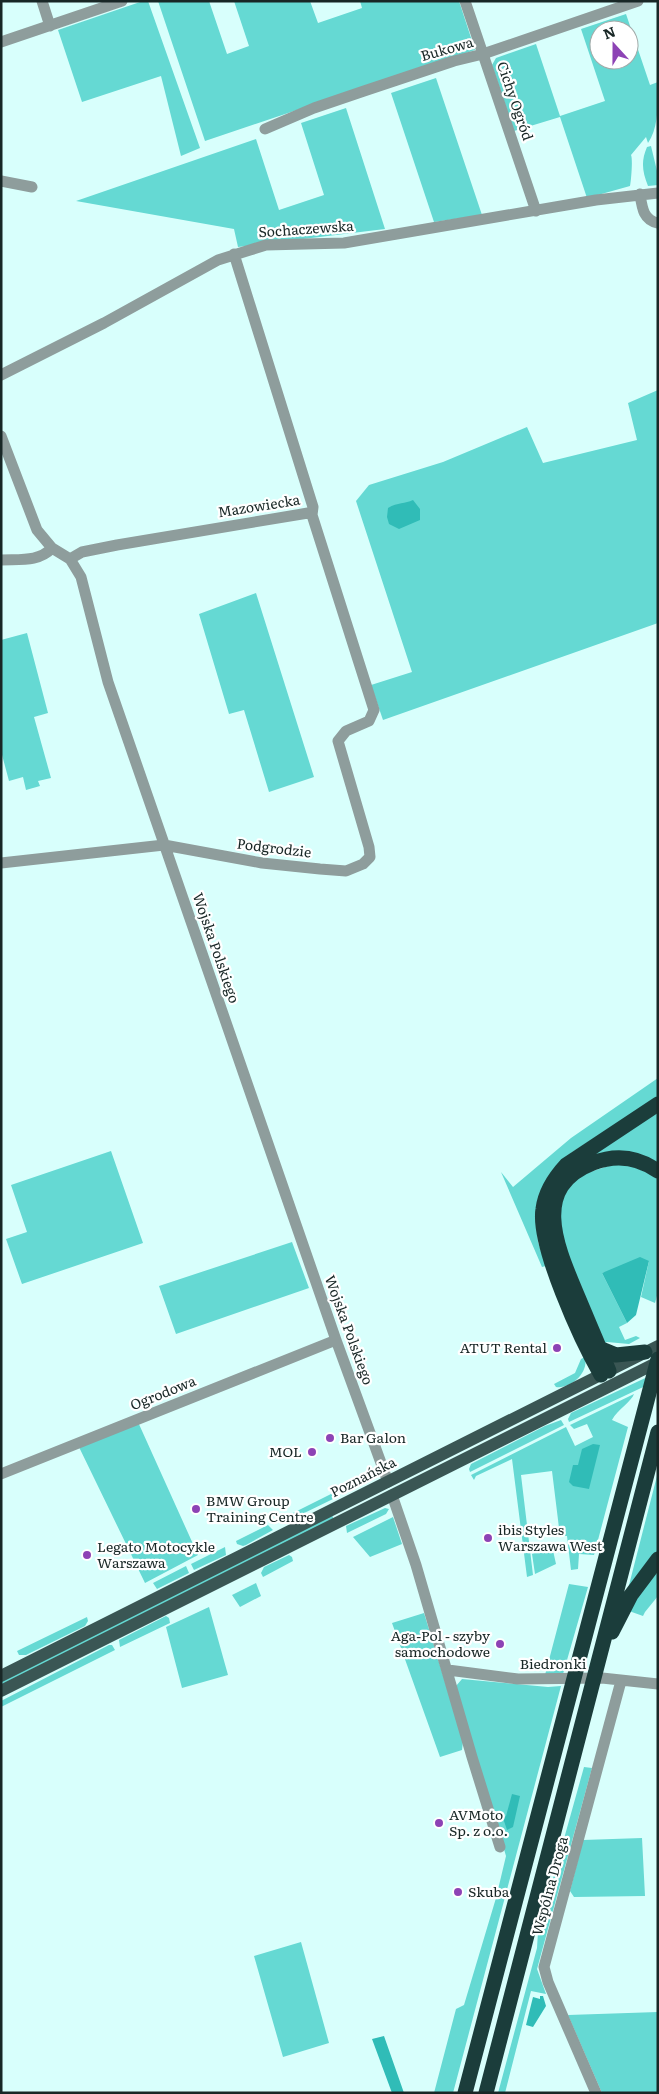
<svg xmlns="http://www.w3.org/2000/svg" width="659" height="2094" viewBox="0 0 659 2094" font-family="Literata,serif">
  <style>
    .green { fill: #65d9d3; fill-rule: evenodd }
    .water { fill: #30bcb7 }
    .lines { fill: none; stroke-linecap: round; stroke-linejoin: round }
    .minor { stroke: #8e9d9c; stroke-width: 11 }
    .major { stroke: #3a5654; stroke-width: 12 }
    .highway { stroke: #1b3d3b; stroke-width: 15 }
    .poi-dot { fill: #8d43b5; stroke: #fff; stroke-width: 2 }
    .labels { text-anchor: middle; stroke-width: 4.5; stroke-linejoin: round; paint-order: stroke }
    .street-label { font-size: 14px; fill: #182726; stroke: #fff }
    .poi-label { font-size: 14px; fill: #182726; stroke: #fff; text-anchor: start }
  </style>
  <rect width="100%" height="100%" fill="#d8fffc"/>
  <path class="green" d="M 143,1 L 148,1 L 200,148 L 181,156 L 161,76 L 82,102 L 58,30 Z
    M 158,1 L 209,1 L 227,54 L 249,46 L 234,1 L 310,1 L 318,23 L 362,8 L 360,1 L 459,1 L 475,50 L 205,141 Z
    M 626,14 L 650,85 L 658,82 C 658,102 659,128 648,143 L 646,137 L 631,155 C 633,159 631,182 630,186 L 587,198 L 560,117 L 514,131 L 492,65 L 496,58 L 536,44 L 560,116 L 605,101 L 581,29 ZM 599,30 L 629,30 L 629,60 L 599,60 Z
    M 436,78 L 482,215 L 434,222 L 391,93 Z
    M 346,108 L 385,229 L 238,247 L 234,229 L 76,201 L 256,139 L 279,210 L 324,195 L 301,123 Z
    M 651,146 L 658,175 L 658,185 L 648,186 C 642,171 641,161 647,147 Z
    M 658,390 L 658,623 L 383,720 L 371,685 L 412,672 L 356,501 L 369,485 L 443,462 L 527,427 L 543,463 L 637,440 L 628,403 Z
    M 256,593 L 314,777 L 269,792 L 244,710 L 229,714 L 199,614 Z
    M 27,633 L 48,713 L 34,717 L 51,778 L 38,781 L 40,786 L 26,790 L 23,777 L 9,781 L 1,751 L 1,640 Z
    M 658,1078 L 658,1097 L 571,1153 L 536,1217 L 538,1242 L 546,1266 L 542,1267 L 501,1172 L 513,1187 L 571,1138 Z
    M 658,1109 L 658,1165 L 582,1161 Z
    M 111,1151 L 143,1243 L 22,1284 L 6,1239 L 27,1232 L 11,1185 Z
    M 621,1162 L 654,1175 L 658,1179 L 658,1292 L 655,1303 L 641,1297 L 649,1261 L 602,1273 L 627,1323 L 619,1327 L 625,1340 L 636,1336 L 640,1338 L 629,1344 L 607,1342 L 603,1344 L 561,1239 L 560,1204 L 567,1188 L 577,1176 Z
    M 292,1242 L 309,1288 L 176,1334 L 159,1286 Z
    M 585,1357 C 589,1373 571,1389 556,1387 L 554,1384 L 575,1373 L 581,1359 Z
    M 658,1372 L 658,1380 L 569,1422 L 568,1419 L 571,1413 Z
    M 634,1394 C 632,1401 617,1410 612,1420 L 628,1427 L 594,1555 L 579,1554 L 578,1569 L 571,1570 L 567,1536 L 560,1536 L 552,1471 L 521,1475 L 533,1575 L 527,1577 L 512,1459 L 476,1476 L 474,1480 L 471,1475 L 566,1427 L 575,1446 L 593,1437 L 587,1424 L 574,1429 L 570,1425 Z
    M 561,1420 L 564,1425 L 470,1472 L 469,1469 L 471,1464 L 545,1426 Z
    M 138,1422 L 198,1555 L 145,1583 L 78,1445 Z
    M 658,1472 L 658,1553 L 627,1593 Z
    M 335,1492 L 333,1499 L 294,1518 L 293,1513 Z
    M 385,1508 L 389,1509 L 386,1514 L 347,1533 L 346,1526 Z
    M 332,1515 L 334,1520 L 1,1687 L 1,1681 Z
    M 393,1517 L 402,1544 L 370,1557 L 353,1537 Z
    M 268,1525 L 273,1530 L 246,1545 L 243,1546 L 237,1544 L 236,1541 Z
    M 552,1546 L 556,1564 L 535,1574 L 532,1554 Z
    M 225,1547 L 226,1555 L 194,1570 L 191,1564 Z
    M 289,1555 L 292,1557 L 293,1561 L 263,1577 L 261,1573 L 264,1567 Z
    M 186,1566 L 189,1573 L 157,1589 L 153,1583 Z
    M 658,1566 L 658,1596 L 645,1612 L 643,1616 L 629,1611 Z
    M 256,1583 L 261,1596 L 240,1607 L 232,1595 Z
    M 569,1584 L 588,1587 L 563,1674 L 545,1675 Z
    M 209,1607 L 228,1675 L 182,1688 L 166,1627 Z
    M 424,1613 L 463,1741 L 462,1750 L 440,1757 L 392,1623 Z
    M 166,1616 L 169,1618 L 170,1623 L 120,1647 L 119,1640 Z
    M 87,1617 L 88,1621 L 85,1626 L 26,1655 L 19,1655 L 17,1651 Z
    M 109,1645 L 112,1645 L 115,1650 L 1,1707 L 1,1701 Z
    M 462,1679 L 548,1687 L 561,1686 L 453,2093 L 434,2093 L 456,2009 L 464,2005 L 496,1898 L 506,1856 L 456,1686 Z
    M 584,1767 L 592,1768 L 537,1969 L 546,1994 L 531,1991 L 505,2093 L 498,2093 L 537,1948 L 538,1932 Z
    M 642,1838 L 645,1896 L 574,1897 L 570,1891 L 583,1840 Z
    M 301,1942 L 329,2043 L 283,2057 L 254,1956 Z
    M 658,2012 L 658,2093 L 602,2093 L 568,2015 Z"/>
  <path class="water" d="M 413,500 L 420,509 L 420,520 L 399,529 L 389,524 L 387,517 L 388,508 C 398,502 405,504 413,500 Z
    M 640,1257 L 649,1261 L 636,1315 L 627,1323 L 602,1273 Z
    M 593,1444 L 600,1445 L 589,1489 L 573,1486 L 569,1482 L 573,1465 L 578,1465 L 582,1449 Z
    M 512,1794 L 520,1796 L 513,1827 L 507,1830 L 503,1818 L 506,1816 Z
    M 540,1996 L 543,1996 L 546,2006 L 533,2027 L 526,2025 L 533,1997 L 540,1999 Z
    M 384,2036 L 404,2093 L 392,2093 L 372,2039 Z"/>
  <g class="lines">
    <path class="minor" d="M 42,1 L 50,26
      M 465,1 L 536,211
      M 1,42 L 122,1
      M 265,129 L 314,108 L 364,91 L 454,61 L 483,54 L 638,1
      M 1,181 L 32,187
      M 640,194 C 642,207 643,220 658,223
      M 234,254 L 313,507 L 312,515
      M 1,375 L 104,323 L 218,260 L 266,245 L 344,243 L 596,200 L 658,193
      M 1,436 L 37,530 L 52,548 L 70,559 L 81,577 L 108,682 L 336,1340 L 388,1482
      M 1,560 C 20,559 39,562 52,548
      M 1,863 L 164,845 L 262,863 L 320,869 L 346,871 L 363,864 L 370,857 L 369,847 L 338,741 L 346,731 L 369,721 L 374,710 L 312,515 L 308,513 L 117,545 L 82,552 L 70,559
      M 1,1474 L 336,1340
      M 392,1495 L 416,1565 L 472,1757 L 500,1847
      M 448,1670 L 518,1679 L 602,1678 L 658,1684
      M 596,2093 L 548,1982 L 544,1967 L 621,1681"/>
    <path class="major" d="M 1,1676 L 658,1346
      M 1,1691 L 658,1362"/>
    <path class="highway" d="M 599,1348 L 616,1355 L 645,1352
      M 609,1371 C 599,1346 588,1321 578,1297 C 559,1251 528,1188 593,1163 C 616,1154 638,1157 658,1171
      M 601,1375 C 582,1342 537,1245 543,1209 C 545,1192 555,1177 566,1165 L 658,1104
      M 612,1632 L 631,1595 L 658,1559
      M 465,2093 L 658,1359
      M 486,2093 L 658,1432"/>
  </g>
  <g class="poi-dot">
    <circle cx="557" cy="1348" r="5"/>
    <circle cx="330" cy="1438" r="5"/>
    <circle cx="312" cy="1452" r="5"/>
    <circle cx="196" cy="1509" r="5"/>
    <circle cx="488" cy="1538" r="5"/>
    <circle cx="87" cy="1555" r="5"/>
    <circle cx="500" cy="1644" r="5"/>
    <circle cx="439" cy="1823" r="5"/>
    <circle cx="458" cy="1892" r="5"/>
  </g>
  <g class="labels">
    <g class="street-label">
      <text transform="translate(447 49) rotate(-16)" y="5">Bukowa</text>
      <text transform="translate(515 101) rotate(71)" y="5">Cichy Ogród</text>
      <text transform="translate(306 229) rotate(-4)" y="5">Sochaczewska</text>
      <text transform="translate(259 506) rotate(-9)" y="5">Mazowiecka</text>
      <text transform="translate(274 848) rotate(7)" y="5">Podgrodzie</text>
      <text transform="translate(216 948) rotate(71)" y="5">Wojska Polskiego</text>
      <text transform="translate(349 1330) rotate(70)" y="5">Wojska Polskiego</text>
      <text transform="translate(163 1393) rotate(-22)" y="5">Ogrodowa</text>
      <text transform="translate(363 1477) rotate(-27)" y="5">Poznańska</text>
      <text x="553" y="1669">Biedronki</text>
      <text transform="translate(550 1886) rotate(-75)" y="5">Wspólna Droga</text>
    </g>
    <g class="poi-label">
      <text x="547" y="1353" text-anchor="end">ATUT Rental</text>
      <text x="340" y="1443">Bar Galon</text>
      <text x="302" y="1457" text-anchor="end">MOL</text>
      <text x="206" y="1506">BMW Group<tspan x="206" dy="16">Training Centre</tspan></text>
      <text x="498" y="1535">ibis Styles<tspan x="498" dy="16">Warszawa West</tspan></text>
      <text x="97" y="1552">Legato Motocykle<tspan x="97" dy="16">Warszawa</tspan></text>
      <text x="490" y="1641" text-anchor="end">Aga-Pol - szyby<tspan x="490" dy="16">samochodowe</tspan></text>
      <text x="449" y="1820">AVMoto<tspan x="449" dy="16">Sp. z o.o.</tspan></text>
      <text x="468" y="1897">Skuba</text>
    </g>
  </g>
  <rect width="659" height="2094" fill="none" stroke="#182726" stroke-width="5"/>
  <g transform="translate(614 45) rotate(339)"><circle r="24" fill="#ffffff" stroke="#a3a9a8"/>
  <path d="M0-4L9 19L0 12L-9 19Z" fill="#8d43b5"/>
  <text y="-8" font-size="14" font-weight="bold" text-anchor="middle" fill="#182726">N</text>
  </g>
</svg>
